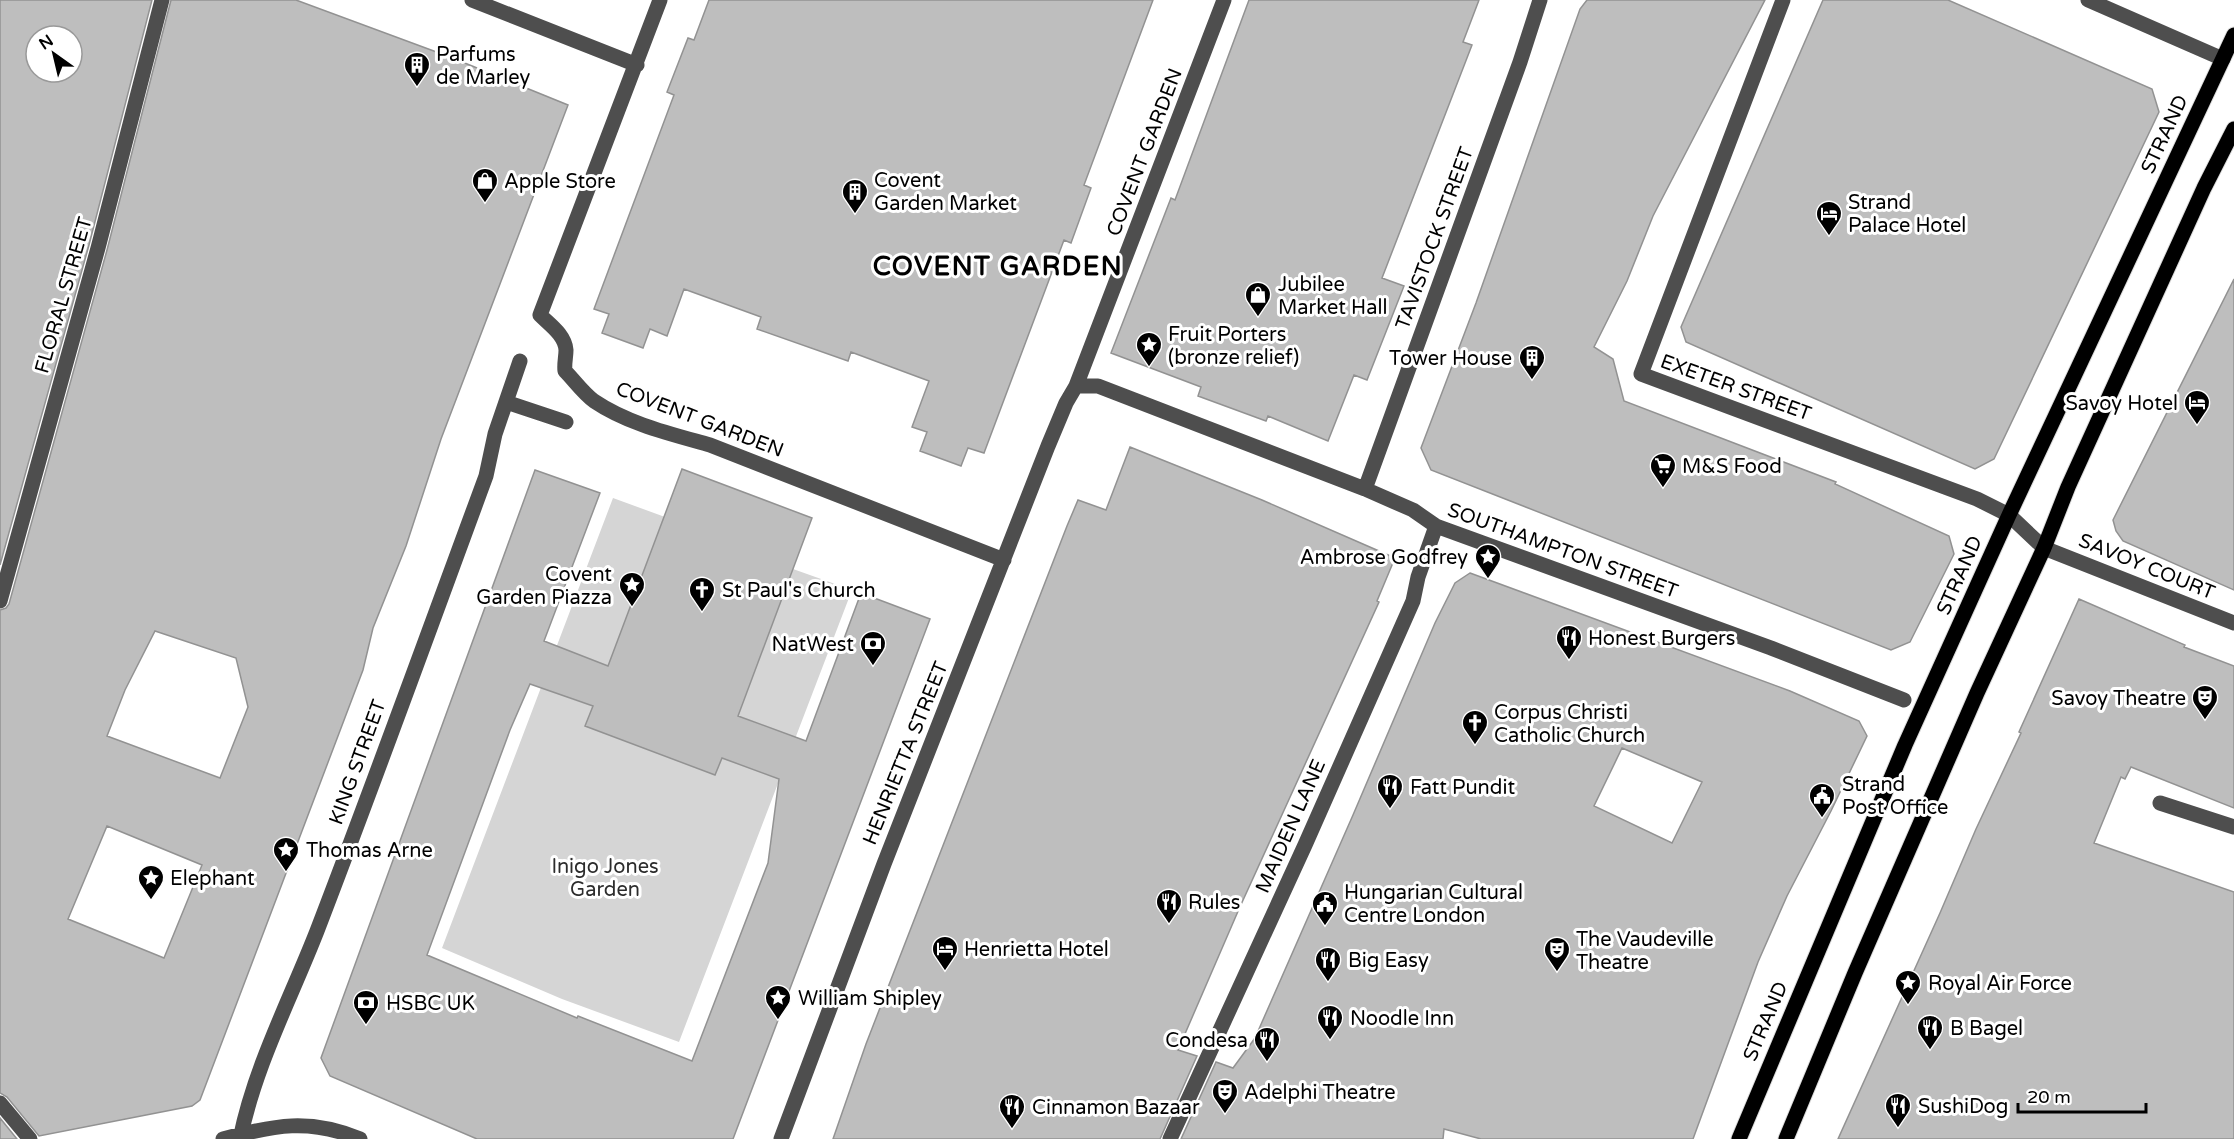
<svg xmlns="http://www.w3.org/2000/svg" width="2234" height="1139" viewBox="0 0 2234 1139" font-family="'Varela Round',sans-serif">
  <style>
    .green { fill: #d5d5d5 }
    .building { fill: #bebebe; stroke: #929292; stroke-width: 1.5; fill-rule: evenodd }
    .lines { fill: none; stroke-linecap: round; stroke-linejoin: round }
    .major-casing { stroke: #dbdbdb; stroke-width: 17 }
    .minor { stroke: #4e4e4e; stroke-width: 15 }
    .major { stroke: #000; stroke-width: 15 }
    .labels { text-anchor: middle; stroke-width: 6; stroke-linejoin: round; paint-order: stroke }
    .poi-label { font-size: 20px; fill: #000; stroke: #fff; text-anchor: start }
    .street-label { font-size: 20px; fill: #000; stroke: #fff }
    .park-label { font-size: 20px; fill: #2c2c2c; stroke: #fff }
    .district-label { font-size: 26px; font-weight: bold; letter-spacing: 1.5px; fill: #000; stroke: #fff }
  </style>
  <rect width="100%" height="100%" fill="#fff"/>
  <path class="green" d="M 613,498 L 665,517 L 608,666 L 569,698 L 593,706 L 715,775 L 722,758 L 747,767 L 763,725 L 738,716 L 793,569 L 852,590 L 679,1042 L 562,999 L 442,948 Z"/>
  <path class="building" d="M 0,0 L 152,0 L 89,245 L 0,565 ZM 36,36 L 72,36 L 72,72 L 36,72 Z
    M 171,0 L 296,0 L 450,57 L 568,105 L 441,439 L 406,546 L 373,628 L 363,670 L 200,1100 L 192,1106 L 39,1136 L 7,1097 L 0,1093 L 0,610 L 6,608 L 9,604 L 107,250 ZM 155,631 L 236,658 L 248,707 L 220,778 L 107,736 L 125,690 ZM 107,826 L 202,865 L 164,958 L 68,919 Z
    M 709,0 L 1153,0 L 1084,185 L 1091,188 L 1071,243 L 1064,240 L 984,453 L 968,448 L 961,466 L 920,451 L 927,432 L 912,427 L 929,381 L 851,352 L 848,361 L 757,329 L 761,317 L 684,289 L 667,336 L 650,329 L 643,348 L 602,333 L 609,314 L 594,309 L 674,95 L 667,92 L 688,38 L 694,40 Z
    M 1249,0 L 1479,0 L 1463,42 L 1472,45 L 1382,278 L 1404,286 L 1367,380 L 1354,375 L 1328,441 L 1268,416 L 1266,421 L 1198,396 L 1201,387 L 1111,353 L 1171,198 L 1175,200 Z
    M 1587,0 L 1765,0 L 1653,216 L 1627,281 L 1594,347 L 1613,359 L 1624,401 L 1836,482 L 1835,484 L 1949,536 L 1954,554 L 1910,642 L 1891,650 L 1431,470 L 1421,448 L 1476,303 L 1580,9 Z
    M 1823,0 L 1948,0 L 2152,89 L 2159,112 L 1994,459 L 1975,469 L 1686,342 L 1681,327 Z
    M 2234,279 L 2234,590 L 2123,541 L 2116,531 L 2113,520 Z
    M 1130,447 L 1262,500 L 1395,558 L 1377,601 L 1379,602 L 1239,909 L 1178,1050 L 1197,1056 L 1160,1139 L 833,1139 L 866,1044 L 1067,526 L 1078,500 L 1106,510 Z
    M 682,469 L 812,518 L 738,716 L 806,741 L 861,593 L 930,619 L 733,1139 L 477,1139 L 330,1076 L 321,1058 L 535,470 L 600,493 L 544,641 L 608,666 ZM 530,684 L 593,706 L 585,726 L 715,775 L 722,758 L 779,779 L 768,863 L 692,1061 L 578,1016 L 577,1018 L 427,955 L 510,730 Z
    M 1470,573 L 1790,691 L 1859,721 L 1867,736 L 1831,811 L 1787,896 L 1758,962 L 1693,1139 L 1481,1139 L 1444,1129 L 1443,1139 L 1181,1139 L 1216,1062 L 1233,1068 L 1255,1038 L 1353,815 L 1435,623 L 1455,583 ZM 1622,748 L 1702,782 L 1672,843 L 1594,806 Z
    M 2079,599 L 2185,645 L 2184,647 L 2234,666 L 2234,808 L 2131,767 L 2125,779 L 2121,777 L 2094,843 L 2234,892 L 2234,1139 L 1838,1139 L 1940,913 L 1976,829 L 2021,733 L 2019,732 Z
    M 0,1118 L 17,1139 L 0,1139 Z"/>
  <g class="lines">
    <defs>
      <path id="major" d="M 1739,1139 L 1905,745 L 2009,515 L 2234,35
        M 1786,1139 L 1855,973 L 1977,693 L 2044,548 L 2068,487 L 2204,188 L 2234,129"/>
    </defs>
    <use href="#major" class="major-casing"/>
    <path class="minor" d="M 472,0 L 637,65
      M 660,0 L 540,315 C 550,325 565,335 566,350 C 566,357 564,364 565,371 C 574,380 583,393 594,401 C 628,424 671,434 710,445 L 1004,560
      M 1783,0 L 1641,374 L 1977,499 L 2009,515 L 2044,548 L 2234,623
      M 2088,0 L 2223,59
      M 1076,386 L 1098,386 L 1365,489 L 1413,510 L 1436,526 L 1771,648 L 1904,700
      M 506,402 L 566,422
      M 1365,489 L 1520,62 L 1540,0
      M 0,601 L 98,248 L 162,0
      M 2160,803 L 2234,827
      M 0,1103 L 30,1139
      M 223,1139 C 274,1125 310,1118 360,1139
      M 240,1139 C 255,1066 290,1000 317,931 C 375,780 430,628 486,476 L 495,434 L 520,361
      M 781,1139 L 884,864 L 1048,446 L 1066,403 L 1076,386 L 1224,0
      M 1170,1139 L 1305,845 L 1413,601 L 1418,577 L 1436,526"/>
    <use href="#major" class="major"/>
  </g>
  <defs>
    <symbol id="building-pin" viewBox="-11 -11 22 30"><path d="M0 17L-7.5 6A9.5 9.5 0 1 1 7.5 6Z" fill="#000" stroke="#fff"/><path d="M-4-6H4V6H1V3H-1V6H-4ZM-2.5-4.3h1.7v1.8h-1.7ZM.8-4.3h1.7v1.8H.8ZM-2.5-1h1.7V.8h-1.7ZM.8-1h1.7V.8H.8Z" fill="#fff"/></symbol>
    <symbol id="shop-pin" viewBox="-11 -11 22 30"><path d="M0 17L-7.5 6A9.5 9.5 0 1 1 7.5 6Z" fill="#000" stroke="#fff"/><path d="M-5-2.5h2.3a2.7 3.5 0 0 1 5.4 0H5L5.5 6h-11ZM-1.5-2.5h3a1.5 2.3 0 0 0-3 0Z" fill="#fff"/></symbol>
    <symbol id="hotel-pin" viewBox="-11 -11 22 30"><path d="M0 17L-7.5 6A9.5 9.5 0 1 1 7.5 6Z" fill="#000" stroke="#fff"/><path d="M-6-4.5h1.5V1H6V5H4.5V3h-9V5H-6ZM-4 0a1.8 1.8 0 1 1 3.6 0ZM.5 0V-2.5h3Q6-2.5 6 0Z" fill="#fff"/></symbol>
    <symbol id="sight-pin" viewBox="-11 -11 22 30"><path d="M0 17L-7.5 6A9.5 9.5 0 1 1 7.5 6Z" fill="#000" stroke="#fff"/><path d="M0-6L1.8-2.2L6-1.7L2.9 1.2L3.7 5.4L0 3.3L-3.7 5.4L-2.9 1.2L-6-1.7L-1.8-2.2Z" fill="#fff"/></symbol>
    <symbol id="supermarket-pin" viewBox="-11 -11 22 30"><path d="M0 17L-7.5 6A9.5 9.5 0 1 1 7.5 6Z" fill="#000" stroke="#fff"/><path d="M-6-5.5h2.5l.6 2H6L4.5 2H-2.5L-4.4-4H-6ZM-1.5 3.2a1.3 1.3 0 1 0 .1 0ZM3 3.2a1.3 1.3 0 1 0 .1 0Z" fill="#fff"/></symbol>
    <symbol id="church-pin" viewBox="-11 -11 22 30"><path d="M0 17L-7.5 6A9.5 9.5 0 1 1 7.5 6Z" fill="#000" stroke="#fff"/><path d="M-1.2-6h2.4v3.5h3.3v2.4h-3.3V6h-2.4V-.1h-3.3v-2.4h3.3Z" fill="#fff"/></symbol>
    <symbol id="restaurant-pin" viewBox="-11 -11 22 30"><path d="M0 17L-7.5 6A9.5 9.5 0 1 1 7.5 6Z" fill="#000" stroke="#fff"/><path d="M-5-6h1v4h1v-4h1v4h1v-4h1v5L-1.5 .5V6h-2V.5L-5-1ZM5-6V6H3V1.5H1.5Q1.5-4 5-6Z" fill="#fff"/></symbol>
    <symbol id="bank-pin" viewBox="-11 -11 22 30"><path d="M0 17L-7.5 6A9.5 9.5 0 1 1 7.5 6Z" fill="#000" stroke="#fff"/><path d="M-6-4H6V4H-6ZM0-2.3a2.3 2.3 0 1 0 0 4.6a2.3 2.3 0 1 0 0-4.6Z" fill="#fff"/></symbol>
    <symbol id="theatre-pin" viewBox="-11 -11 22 30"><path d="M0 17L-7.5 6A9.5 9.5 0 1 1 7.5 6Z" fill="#000" stroke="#fff"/><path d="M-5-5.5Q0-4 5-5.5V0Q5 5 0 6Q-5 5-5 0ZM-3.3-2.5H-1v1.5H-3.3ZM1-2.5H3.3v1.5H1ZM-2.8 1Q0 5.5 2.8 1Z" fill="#fff"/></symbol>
    <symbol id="civic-pin" viewBox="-11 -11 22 30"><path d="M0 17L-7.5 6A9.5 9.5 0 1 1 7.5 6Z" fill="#000" stroke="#fff"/><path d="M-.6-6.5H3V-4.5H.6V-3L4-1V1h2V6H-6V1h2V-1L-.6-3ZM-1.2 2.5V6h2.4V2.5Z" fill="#fff"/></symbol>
  </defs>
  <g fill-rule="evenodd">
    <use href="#building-pin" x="402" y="50" width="30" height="40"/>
    <use href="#shop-pin" x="470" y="166" width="30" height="40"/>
    <use href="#building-pin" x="840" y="177" width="30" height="40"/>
    <use href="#hotel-pin" x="1814" y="199" width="30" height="40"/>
    <use href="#shop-pin" x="1243" y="280" width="30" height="40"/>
    <use href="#sight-pin" x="1134" y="330" width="30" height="40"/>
    <use href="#building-pin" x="1517" y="343" width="30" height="40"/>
    <use href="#hotel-pin" x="2182" y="388" width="30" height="40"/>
    <use href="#supermarket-pin" x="1648" y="451" width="30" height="40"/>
    <use href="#sight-pin" x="1473" y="542" width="30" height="40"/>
    <use href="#sight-pin" x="617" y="570" width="30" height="40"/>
    <use href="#church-pin" x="687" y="575" width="30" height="40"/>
    <use href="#restaurant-pin" x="1554" y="623" width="30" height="40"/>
    <use href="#bank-pin" x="858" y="629" width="30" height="40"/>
    <use href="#theatre-pin" x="2190" y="683" width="30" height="40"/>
    <use href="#church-pin" x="1460" y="708" width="30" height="40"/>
    <use href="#restaurant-pin" x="1375" y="772" width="30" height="40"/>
    <use href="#civic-pin" x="1807" y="781" width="30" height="40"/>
    <use href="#sight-pin" x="271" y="835" width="30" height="40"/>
    <use href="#sight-pin" x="136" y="863" width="30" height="40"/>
    <use href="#restaurant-pin" x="1154" y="887" width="30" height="40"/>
    <use href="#civic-pin" x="1310" y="889" width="30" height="40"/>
    <use href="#hotel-pin" x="930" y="934" width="30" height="40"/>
    <use href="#theatre-pin" x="1542" y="935" width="30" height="40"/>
    <use href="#restaurant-pin" x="1313" y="945" width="30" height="40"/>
    <use href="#sight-pin" x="1893" y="968" width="30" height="40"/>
    <use href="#sight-pin" x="763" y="983" width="30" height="40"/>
    <use href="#bank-pin" x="351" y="988" width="30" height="40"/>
    <use href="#restaurant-pin" x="1315" y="1003" width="30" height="40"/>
    <use href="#restaurant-pin" x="1915" y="1013" width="30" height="40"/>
    <use href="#restaurant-pin" x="1252" y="1025" width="30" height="40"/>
    <use href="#theatre-pin" x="1210" y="1077" width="30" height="40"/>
    <use href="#restaurant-pin" x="1883" y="1091" width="30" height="40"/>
    <use href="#restaurant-pin" x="997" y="1092" width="30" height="40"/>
  </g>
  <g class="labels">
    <g class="poi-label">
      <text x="436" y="61">Parfums<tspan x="436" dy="23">de Marley</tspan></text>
      <text x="874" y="187">Covent<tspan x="874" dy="23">Garden Market</tspan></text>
      <text x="504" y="188">Apple Store</text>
      <text x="1848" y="209">Strand<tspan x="1848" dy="23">Palace Hotel</tspan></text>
      <text x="1278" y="291">Jubilee<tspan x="1278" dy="23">Market Hall</tspan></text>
      <text x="1168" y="341">Fruit Porters<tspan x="1168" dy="23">(bronze relief)</tspan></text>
      <text x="1512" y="365" text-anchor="end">Tower House</text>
      <text x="2178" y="410" text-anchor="end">Savoy Hotel</text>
      <text x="1682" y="473">M&amp;S Food</text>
      <text x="1468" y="564" text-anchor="end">Ambrose Godfrey</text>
      <text x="612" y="581" text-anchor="end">Covent<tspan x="612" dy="23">Garden Piazza</tspan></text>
      <text x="722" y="597">St Paul's Church</text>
      <text x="1588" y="645">Honest Burgers</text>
      <text x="854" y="651" text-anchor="end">NatWest</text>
      <text x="2186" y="705" text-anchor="end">Savoy Theatre</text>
      <text x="1494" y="719">Corpus Christi<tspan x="1494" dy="23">Catholic Church</tspan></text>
      <text x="1842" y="791">Strand<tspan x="1842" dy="23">Post Office</tspan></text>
      <text x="1410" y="794">Fatt Pundit</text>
      <text x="306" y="857">Thomas Arne</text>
      <text x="170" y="885">Elephant</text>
      <text x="1344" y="899">Hungarian Cultural<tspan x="1344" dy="23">Centre London</tspan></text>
      <text x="1188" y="909">Rules</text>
      <text x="1576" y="946">The Vaudeville<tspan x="1576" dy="23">Theatre</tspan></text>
      <text x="964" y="956">Henrietta Hotel</text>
      <text x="1348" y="967">Big Easy</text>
      <text x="1928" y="990">Royal Air Force</text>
      <text x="798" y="1005">William Shipley</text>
      <text x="386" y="1010">HSBC UK</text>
      <text x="1350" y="1025">Noodle Inn</text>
      <text x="1950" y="1035">B Bagel</text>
      <text x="1248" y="1047" text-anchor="end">Condesa</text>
      <text x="1244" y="1099">Adelphi Theatre</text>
      <text x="1918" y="1113">SushiDog</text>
      <text x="1032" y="1114">Cinnamon Bazaar</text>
    </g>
    <g class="street-label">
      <text transform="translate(2164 134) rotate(-65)" y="7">STRAND</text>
      <text transform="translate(1144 152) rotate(-69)" y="7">COVENT GARDEN</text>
      <text transform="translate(1434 238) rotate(-70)" y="7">TAVISTOCK STREET</text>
      <text transform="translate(63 295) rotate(-74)" y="7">FLORAL STREET</text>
      <text transform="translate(1736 387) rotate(20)" y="7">EXETER STREET</text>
      <text transform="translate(700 419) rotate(21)" y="7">COVENT GARDEN</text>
      <text transform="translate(1563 550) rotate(20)" y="7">SOUTHAMPTON STREET</text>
      <text transform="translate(2147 566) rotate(22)" y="7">SAVOY COURT</text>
      <text transform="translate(1959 575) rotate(-66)" y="7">STRAND</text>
      <text transform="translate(905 753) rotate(-68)" y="7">HENRIETTA STREET</text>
      <text transform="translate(357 762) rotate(-70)" y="7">KING STREET</text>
      <text transform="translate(1290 826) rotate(-66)" y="7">MAIDEN LANE</text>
      <text transform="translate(1765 1021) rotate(-67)" y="7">STRAND</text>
    </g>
    <g class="park-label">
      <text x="605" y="873">Inigo Jones<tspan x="605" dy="23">Garden</tspan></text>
    </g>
    <g class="district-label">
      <text x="998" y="275">COVENT GARDEN</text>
    </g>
  </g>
  <g transform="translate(54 54) rotate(326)"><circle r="28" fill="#ffffff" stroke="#999999" stroke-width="1.5"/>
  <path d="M0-4.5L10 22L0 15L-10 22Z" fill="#000000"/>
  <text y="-9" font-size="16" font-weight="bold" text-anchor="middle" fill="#000000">N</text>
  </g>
  <path d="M2018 1103v9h128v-9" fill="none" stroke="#000000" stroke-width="3"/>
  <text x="2027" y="1103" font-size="18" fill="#000000" stroke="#ffffff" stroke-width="4.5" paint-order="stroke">20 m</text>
</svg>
